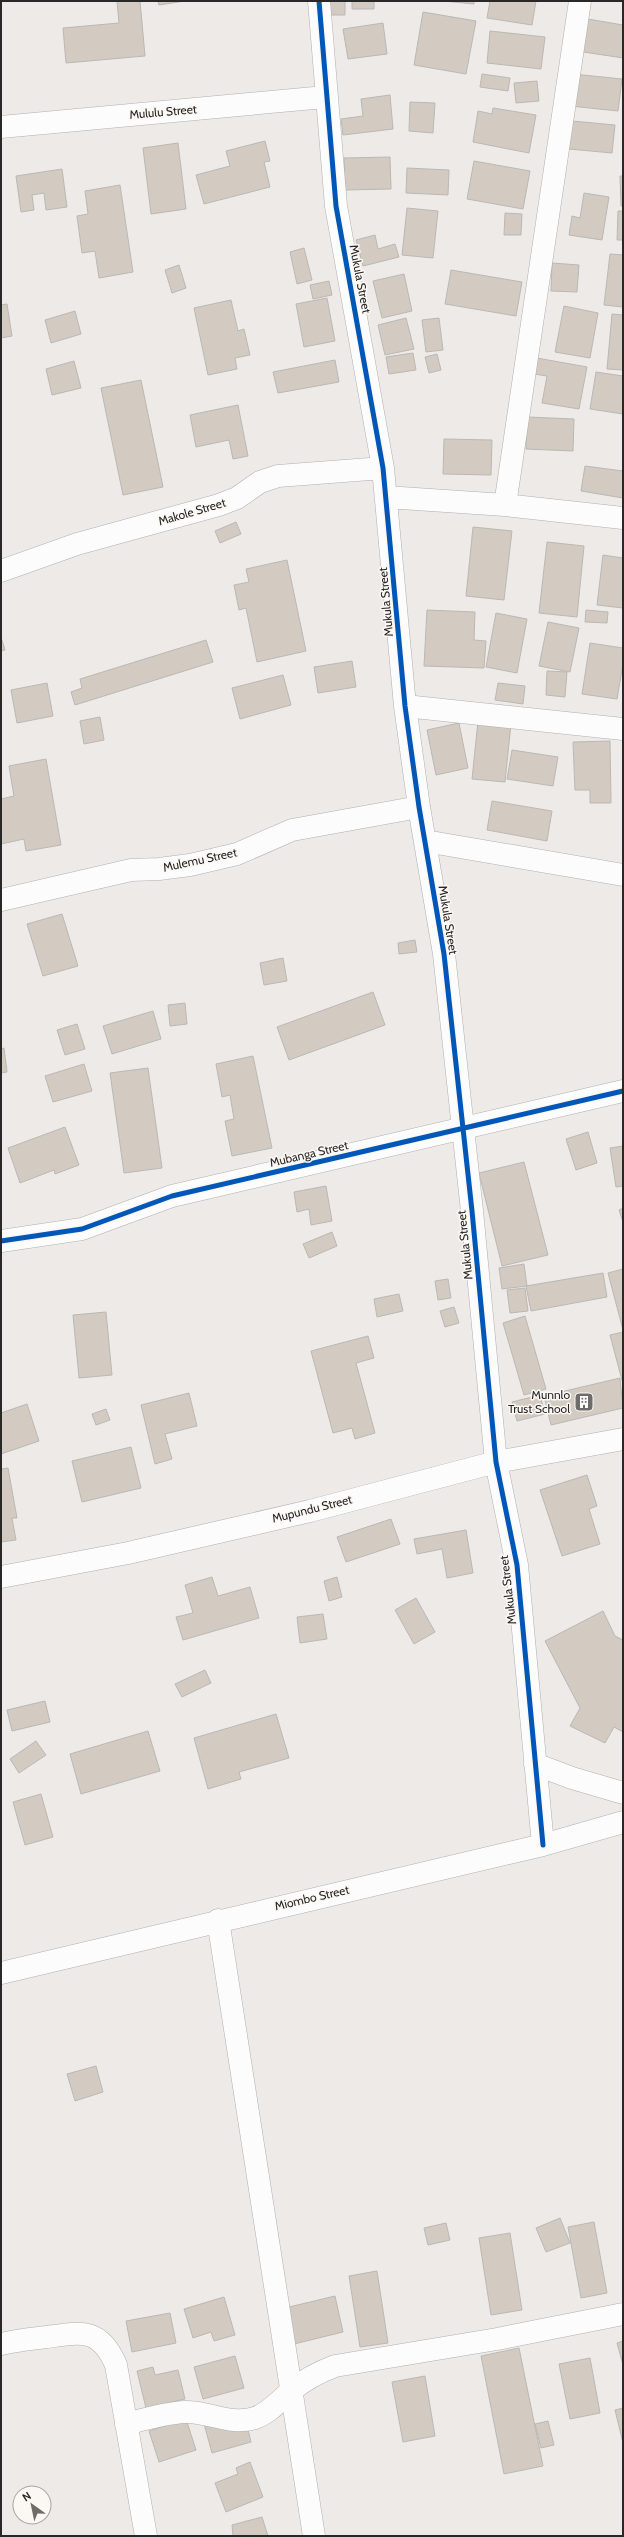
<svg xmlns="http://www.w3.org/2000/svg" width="624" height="2537" viewBox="0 0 624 2537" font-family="Cabin,sans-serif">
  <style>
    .building { fill: #d3cac1; stroke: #bab8b6 }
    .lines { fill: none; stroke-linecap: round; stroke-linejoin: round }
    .street-casing { stroke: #b1afae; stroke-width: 23 }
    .street { stroke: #fcfcfc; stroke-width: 22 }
    .cycleway-casing { stroke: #fbf8f4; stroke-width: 8 }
    .cycleway { stroke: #0057b8; stroke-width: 5 }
    .labels { text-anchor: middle; stroke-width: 3; stroke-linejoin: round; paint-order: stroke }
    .street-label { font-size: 12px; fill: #292827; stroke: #fbf8f4 }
    .poi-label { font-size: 12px; fill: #292827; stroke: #fbf8f4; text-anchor: end }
  </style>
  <rect width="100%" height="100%" fill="#edeae8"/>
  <path class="building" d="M 117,1 L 140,1 L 145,56 L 66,63 L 63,28 L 119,23 Z
    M 158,1 L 185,1 L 159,5 Z
    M 328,1 L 345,1 L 345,15 L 328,15 Z
    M 352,1 L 374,1 L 374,9 L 352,9 Z
    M 443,1 L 474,1 L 474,4 Z
    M 490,1 L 536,1 L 532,25 L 487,18 Z
    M 423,12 L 476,21 L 466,74 L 414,65 Z
    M 582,18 L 623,25 L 623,58 L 577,51 Z
    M 383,23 L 387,54 L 348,59 L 343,29 Z
    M 490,31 L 545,37 L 541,69 L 487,63 Z
    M 482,74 L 510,78 L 508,91 L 480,87 Z
    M 573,74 L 622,79 L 618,111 L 570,106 Z
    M 537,81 L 539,101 L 516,103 L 514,83 Z
    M 390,95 L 393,129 L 343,135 L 341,119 L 363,116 L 361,99 Z
    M 410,102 L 435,103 L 433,133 L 409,131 Z
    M 493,108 L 536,115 L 529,153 L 473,142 L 478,111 L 492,114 Z
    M 572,121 L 615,125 L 612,153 L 569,149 Z
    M 265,141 L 270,161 L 264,162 L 270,187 L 204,204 L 196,175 L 230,166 L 226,151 Z
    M 178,143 L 186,209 L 151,214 L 143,148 Z
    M 390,157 L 391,189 L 345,190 L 344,158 Z
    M 474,161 L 530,171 L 523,209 L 467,199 Z
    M 407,168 L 449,170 L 448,195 L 406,193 Z
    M 62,169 L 67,207 L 46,210 L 44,193 L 32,195 L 34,210 L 21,212 L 16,176 Z
    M 620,176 L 623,176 L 623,206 L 621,206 Z
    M 120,185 L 133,272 L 99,278 L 95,251 L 82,253 L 77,216 L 88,214 L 85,191 Z
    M 584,193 L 609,197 L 602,240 L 569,235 L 572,216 L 580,218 Z
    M 407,208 L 438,211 L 433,258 L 402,255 Z
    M 618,211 L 623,211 L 623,240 L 617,240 Z
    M 505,213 L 522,214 L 521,235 L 504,235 Z
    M 375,235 L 378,249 L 395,244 L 399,257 L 363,266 L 356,240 Z
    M 304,248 L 312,280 L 297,284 L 290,252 Z
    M 610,254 L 623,255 L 623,307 L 604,305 Z
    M 552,263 L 579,265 L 577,292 L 551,291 Z
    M 179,265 L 186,288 L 172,293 L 165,270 Z
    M 451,270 L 522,282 L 516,316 L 445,304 Z
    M 404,274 L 412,311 L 382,318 L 373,281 Z
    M 329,281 L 332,295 L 313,299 L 310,285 Z
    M 327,298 L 335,341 L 304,347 L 296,304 Z
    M 231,300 L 238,331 L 244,329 L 250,355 L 235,358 L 237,369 L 208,375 L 194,308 Z
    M 7,304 L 12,336 L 1,338 L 1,305 Z
    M 564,306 L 598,313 L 590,358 L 555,352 Z
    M 75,311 L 81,334 L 51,343 L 45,320 Z
    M 612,314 L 623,315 L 623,370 L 607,369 Z
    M 406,318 L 414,349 L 385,355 L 378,325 Z
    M 439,318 L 443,350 L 426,352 L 422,320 Z
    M 413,353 L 416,370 L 389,374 L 386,357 Z
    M 437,354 L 441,370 L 429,373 L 425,357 Z
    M 537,358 L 587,367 L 579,409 L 542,403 L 547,376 L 534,374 Z
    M 335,360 L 339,382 L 278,393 L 273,372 Z
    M 74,361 L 81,388 L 52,395 L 46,369 Z
    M 596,372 L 623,376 L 623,414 L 590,409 Z
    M 141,380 L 163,487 L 123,495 L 101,388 Z
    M 238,405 L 248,456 L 233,459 L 229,440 L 196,447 L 190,415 Z
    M 527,417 L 574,419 L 573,451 L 526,449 Z
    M 444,439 L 492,440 L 491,475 L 443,474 Z
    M 585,466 L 623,471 L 623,498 L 581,491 Z
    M 236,522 L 241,534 L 220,543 L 215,531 Z
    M 473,527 L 512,531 L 504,600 L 466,596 Z
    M 547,542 L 584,546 L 577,617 L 539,613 Z
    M 603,555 L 623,558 L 623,608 L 597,605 Z
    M 287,560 L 306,651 L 257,662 L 246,608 L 239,610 L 234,585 L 249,582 L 246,569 Z
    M 427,610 L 475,612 L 474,640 L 486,641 L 484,668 L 424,666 Z
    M 586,610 L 608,612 L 607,623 L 585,622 Z
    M 496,613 L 527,619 L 517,673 L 486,667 Z
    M 548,622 L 579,628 L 570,672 L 539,666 Z
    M 1,637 L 5,650 L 1,651 Z
    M 206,640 L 213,662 L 75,705 L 71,692 L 82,688 L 80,679 Z
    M 590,643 L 623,648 L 623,664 L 617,699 L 582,694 Z
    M 352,661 L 356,687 L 318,693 L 314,667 Z
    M 547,671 L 567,672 L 565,697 L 546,695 Z
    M 283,675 L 291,705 L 240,719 L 232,688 Z
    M 47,683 L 53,716 L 17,723 L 11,690 Z
    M 498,683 L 525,686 L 523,704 L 495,700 Z
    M 100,717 L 104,740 L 84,744 L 80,721 Z
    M 478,721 L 511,724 L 505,782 L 472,779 Z
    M 459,723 L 468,768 L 436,775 L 427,730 Z
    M 610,741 L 611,803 L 590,803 L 590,790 L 575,790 L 573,742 Z
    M 512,750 L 558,757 L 553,786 L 507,779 Z
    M 46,759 L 61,845 L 26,851 L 24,839 L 1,844 L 1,799 L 14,796 L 9,766 Z
    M 492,801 L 552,811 L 547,841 L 487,830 Z
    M 62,914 L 78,966 L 43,976 L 27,924 Z
    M 415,940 L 417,952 L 399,954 L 398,943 Z
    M 283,958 L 287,981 L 264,985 L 260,963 Z
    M 373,992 L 385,1025 L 289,1060 L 277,1027 Z
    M 185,1003 L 187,1024 L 170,1026 L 168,1005 Z
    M 153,1011 L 161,1039 L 112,1054 L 103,1026 Z
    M 77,1024 L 85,1049 L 65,1055 L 57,1030 Z
    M 4,1048 L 7,1072 L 1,1073 L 1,1049 Z
    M 253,1056 L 272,1148 L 232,1156 L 225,1121 L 234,1119 L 230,1095 L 222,1097 L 216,1064 Z
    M 84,1064 L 92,1091 L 53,1102 L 45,1076 Z
    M 148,1068 L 162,1168 L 124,1173 L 110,1073 Z
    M 65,1127 L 79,1165 L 55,1174 L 54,1170 L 20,1183 L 8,1148 Z
    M 588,1132 L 597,1163 L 576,1170 L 566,1139 Z
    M 623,1146 L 623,1186 L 616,1187 L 610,1148 Z
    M 524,1162 L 548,1255 L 502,1266 L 479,1173 Z
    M 326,1186 L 332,1221 L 311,1225 L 309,1209 L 297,1212 L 294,1192 Z
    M 623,1208 L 623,1222 L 619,1210 Z
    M 332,1232 L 337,1246 L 309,1258 L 303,1244 Z
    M 524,1264 L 527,1286 L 502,1289 L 499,1268 Z
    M 623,1269 L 623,1330 L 608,1273 Z
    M 603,1273 L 607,1297 L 531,1311 L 526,1286 Z
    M 448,1279 L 451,1298 L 438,1300 L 435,1281 Z
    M 525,1288 L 528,1311 L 510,1313 L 507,1290 Z
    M 399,1294 L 403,1311 L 377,1317 L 374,1299 Z
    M 454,1307 L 459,1323 L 445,1327 L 440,1311 Z
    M 106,1312 L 112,1375 L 79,1378 L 73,1315 Z
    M 525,1316 L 546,1389 L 524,1395 L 503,1323 Z
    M 623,1332 L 623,1384 L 610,1335 Z
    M 368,1336 L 374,1358 L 356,1363 L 375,1433 L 355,1439 L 352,1428 L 333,1433 L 311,1351 Z
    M 620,1378 L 623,1408 L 551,1425 L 544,1396 Z
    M 189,1393 L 197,1426 L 165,1434 L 172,1459 L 155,1464 L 141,1405 Z
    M 540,1395 L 545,1414 L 517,1421 L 512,1402 Z
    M 27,1404 L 39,1441 L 1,1454 L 1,1413 Z
    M 106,1409 L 110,1420 L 96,1425 L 92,1414 Z
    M 131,1447 L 141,1488 L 82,1502 L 72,1461 Z
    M 8,1468 L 17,1518 L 12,1518 L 16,1540 L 1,1542 L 1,1469 Z
    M 587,1475 L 597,1506 L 589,1509 L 600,1544 L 562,1556 L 540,1490 Z
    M 391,1519 L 400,1544 L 346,1562 L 337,1537 Z
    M 466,1530 L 473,1573 L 447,1578 L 442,1549 L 417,1554 L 414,1539 Z
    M 212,1577 L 218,1596 L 250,1587 L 259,1618 L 183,1640 L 176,1617 L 193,1613 L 185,1585 Z
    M 337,1577 L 342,1597 L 329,1601 L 324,1581 Z
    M 416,1598 L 435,1632 L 414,1644 L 395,1610 Z
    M 603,1611 L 615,1636 L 623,1640 L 623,1732 L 614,1727 L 605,1743 L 570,1726 L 580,1708 L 545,1641 Z
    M 323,1614 L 327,1639 L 300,1643 L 297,1617 Z
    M 205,1670 L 211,1683 L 182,1697 L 175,1684 Z
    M 45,1701 L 50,1722 L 12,1731 L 7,1710 Z
    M 276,1714 L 289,1758 L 239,1772 L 241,1779 L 208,1789 L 194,1738 Z
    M 148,1731 L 160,1771 L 81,1794 L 70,1754 Z
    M 36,1741 L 46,1755 L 19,1773 L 10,1759 Z
    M 41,1794 L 53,1837 L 25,1845 L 13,1802 Z
    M 96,2066 L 103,2092 L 75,2101 L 67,2074 Z
    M 560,2218 L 570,2243 L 546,2252 L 536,2228 Z
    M 594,2222 L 607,2293 L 581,2298 L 568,2227 Z
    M 446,2223 L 450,2240 L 428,2245 L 424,2228 Z
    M 510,2233 L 522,2310 L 491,2315 L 479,2238 Z
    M 377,2271 L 388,2343 L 360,2347 L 349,2276 Z
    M 335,2296 L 343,2332 L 294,2344 L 285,2308 Z
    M 224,2297 L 235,2335 L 214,2341 L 211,2332 L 193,2338 L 184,2309 Z
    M 170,2313 L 176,2343 L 132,2352 L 126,2321 Z
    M 623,2341 L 623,2365 L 617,2343 Z
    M 519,2348 L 543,2466 L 504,2474 L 481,2356 Z
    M 235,2356 L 244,2388 L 203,2399 L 194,2367 Z
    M 590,2358 L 600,2413 L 570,2419 L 559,2364 Z
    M 153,2367 L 155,2375 L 178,2370 L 185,2399 L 146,2408 L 137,2371 Z
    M 425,2376 L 435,2436 L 403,2442 L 392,2382 Z
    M 623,2408 L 623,2443 L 615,2410 Z
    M 243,2409 L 251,2442 L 212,2453 L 203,2420 Z
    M 186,2419 L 196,2450 L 159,2462 L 149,2431 Z
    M 548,2421 L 554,2445 L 541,2448 L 535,2424 Z
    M 250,2462 L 263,2497 L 226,2512 L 215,2483 L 238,2474 L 236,2468 Z
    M 262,2517 L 268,2536 L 233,2536 L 232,2525 Z"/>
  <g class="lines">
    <defs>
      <path id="street" d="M 319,1 L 336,206 L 383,468 L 405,706 L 419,807 L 444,954 L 472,1211 L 496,1462 L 517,1565 L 543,1845
        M 1,127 L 325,97
        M 386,497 L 505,505 L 623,518
        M 505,505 L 580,1
        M 1,571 L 77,544 L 219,505 L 237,498 L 260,482 L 278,476 L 383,468
        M 405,706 L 623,729
        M 425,841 L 623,875
        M 1,900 L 131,870 L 159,869 L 190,865 L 237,854 L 292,830 L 419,807
        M 1,1241 L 82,1229 L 172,1196 L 623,1091
        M 1,1577 L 128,1553 L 310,1511 L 496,1462 L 623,1439
        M 535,1764 L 572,1778 L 623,1793
        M 218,1920 L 314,2536
        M 1,1973 L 543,1845 L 623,1822
        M 1,2344 C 17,2340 31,2339 47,2337 C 82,2332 100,2328 116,2365 L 146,2536
        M 126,2424 C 145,2419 165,2413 185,2412 C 208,2411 231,2426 255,2418 C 269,2413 279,2401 291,2391 C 304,2380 319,2372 335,2366 L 497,2339 L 623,2314"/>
    </defs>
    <use href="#street" class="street-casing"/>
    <use href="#street" class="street"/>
    <defs>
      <path id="cycleway" d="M 319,1 L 336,206 L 383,468 L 405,706 L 419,807 L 444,954 L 472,1211 L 496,1462 L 517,1565 L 543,1845
        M 1,1241 L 82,1229 L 172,1196 L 623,1091"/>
    </defs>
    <use href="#cycleway" class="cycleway-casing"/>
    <use href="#cycleway" class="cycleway"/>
  </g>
  <defs>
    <symbol id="building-square" viewBox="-11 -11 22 22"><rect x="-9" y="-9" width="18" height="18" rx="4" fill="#6e6c6b" stroke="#fbf8f4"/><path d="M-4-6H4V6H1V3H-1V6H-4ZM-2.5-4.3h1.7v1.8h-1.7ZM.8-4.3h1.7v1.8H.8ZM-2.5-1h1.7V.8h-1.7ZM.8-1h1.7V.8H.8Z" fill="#fff"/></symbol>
  </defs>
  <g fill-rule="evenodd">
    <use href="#building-square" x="573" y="1391" width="22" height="22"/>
  </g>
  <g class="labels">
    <g class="street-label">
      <text transform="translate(163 112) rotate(-5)" y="4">Mululu Street</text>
      <text transform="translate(360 279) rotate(79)" y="4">Mukula Street</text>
      <text transform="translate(192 512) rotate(-16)" y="4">Makole Street</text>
      <text transform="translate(386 602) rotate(-95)" y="4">Mukula Street</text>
      <text transform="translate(200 860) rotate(-12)" y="4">Mulemu Street</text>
      <text transform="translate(448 920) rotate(81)" y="4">Mukula Street</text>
      <text transform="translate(309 1154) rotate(-13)" y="4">Mubanga Street</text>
      <text transform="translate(465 1245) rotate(-96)" y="4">Mukula Street</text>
      <text transform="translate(312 1509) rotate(-14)" y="4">Mupundu Street</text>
      <text transform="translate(508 1590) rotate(-97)" y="4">Mukula Street</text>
      <text transform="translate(312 1898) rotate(-13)" y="4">Miombo Street</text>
    </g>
    <g class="poi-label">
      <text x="570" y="1399">Munnlo<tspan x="570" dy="14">Trust School</tspan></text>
    </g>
  </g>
  <rect width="624" height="2537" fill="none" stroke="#292827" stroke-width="4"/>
  <g transform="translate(32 2505) rotate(327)"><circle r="19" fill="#fbf8f4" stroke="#a7a5a2"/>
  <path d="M0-3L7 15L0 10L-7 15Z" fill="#6e6c6b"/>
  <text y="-6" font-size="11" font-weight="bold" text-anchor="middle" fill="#292827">N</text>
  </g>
</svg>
